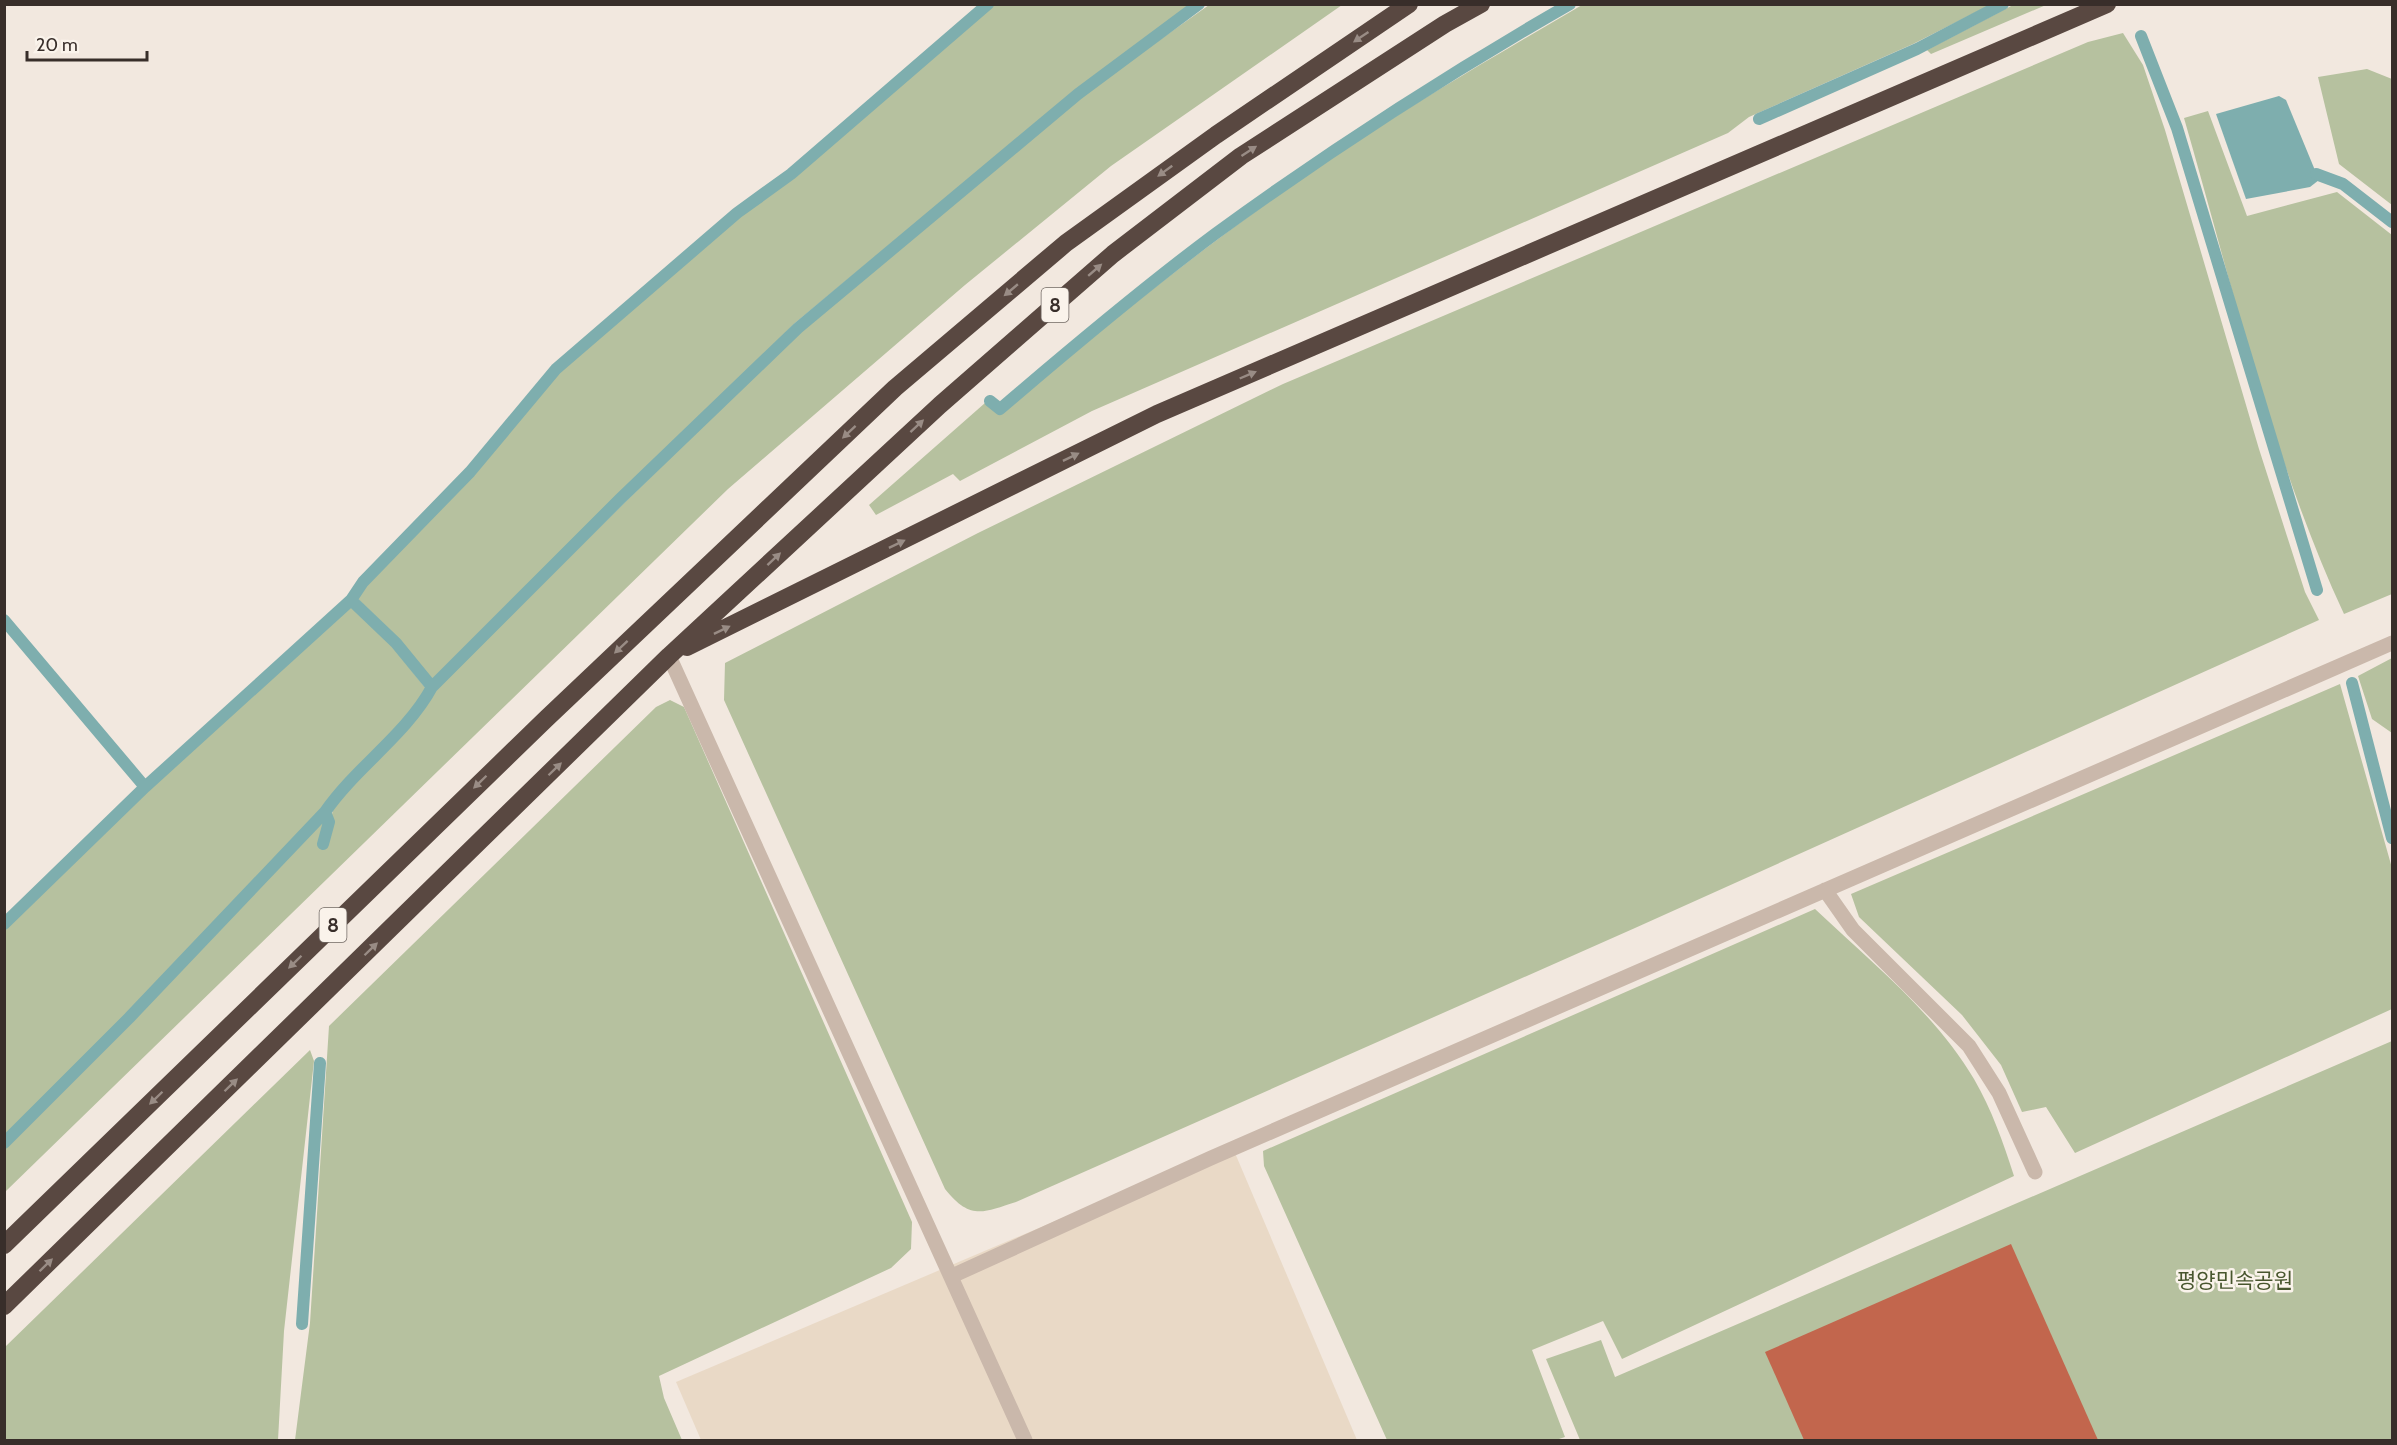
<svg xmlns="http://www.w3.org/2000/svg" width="2397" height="1445" viewBox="0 0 2397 1445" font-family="Cabin,'Noto Sans KR',sans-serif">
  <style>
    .green { fill: #b6c19f }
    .plaza { fill: #e9d9c6 }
    .water { fill: #7eaeae }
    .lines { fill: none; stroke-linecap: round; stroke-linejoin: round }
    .stream { stroke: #7eaeae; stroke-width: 12 }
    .building { fill: #c2664d }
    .service { stroke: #cab8ab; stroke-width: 15 }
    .motorway { stroke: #594841; stroke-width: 18 }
    .oneway { fill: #998c85 }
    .labels { text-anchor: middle; stroke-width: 5; stroke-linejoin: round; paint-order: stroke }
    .shield { fill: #faf3eb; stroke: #726964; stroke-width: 1.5 }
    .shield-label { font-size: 20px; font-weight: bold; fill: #382e2a }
    .park-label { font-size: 21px; fill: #48562e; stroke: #faf3eb }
  </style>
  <rect width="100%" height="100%" fill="#f2e8df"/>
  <path class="green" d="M 994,5 L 1189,5 L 1075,91 L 795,323 L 433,680 L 399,639 L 357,598 L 365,586 L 473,474 L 560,371 L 740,215 L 794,175 Z
    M 1209,5 L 1342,5 L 1111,166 L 965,285 L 728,489 L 5,1192 L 5,1149 L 131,1021 L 322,819 L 324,824 L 319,848 L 326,848 C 329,839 331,813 334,807 C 359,762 412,737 434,689 L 801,330 L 1079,97 Z
    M 1582,5 L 1990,5 L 1913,44 L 1749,117 L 1728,133 L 1092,411 L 960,481 L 953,474 L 876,515 L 869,505 L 985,403 L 998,414 C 1112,320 1228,226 1353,144 C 1427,95 1505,50 1582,5 Z
    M 2013,5 L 2046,5 L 1931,54 L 1927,50 Z
    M 2123,33 L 2143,65 L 2165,130 L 2259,449 L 2305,592 L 2319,620 L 1635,928 L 1016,1202 C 982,1213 970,1220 945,1189 L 724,700 L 725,663 L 978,533 L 1283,384 L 2088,42 Z
    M 2367,69 L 2392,79 L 2392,205 L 2339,164 L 2318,77 Z
    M 2208,111 L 2247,216 L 2337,192 L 2392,235 L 2392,594 L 2344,614 C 2271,457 2232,284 2184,118 Z
    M 350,605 L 392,646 L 427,690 L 420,703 L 129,1015 L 5,1138 L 5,930 L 148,791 Z
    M 2392,658 L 2392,733 L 2372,719 L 2358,676 Z
    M 2340,684 L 2392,868 L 2392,1009 L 2075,1153 L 2046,1107 L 2022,1112 L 2001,1065 L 1962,1015 L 1859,917 L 1851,894 Z
    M 670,700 L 684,707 L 912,1222 L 911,1249 L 891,1268 L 659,1376 L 664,1398 L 682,1440 L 295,1440 L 310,1323 L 329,1026 L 656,707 Z
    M 1815,909 C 1870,961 1935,1013 1974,1079 C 1992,1110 2003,1142 2014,1176 L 1622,1359 L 1603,1321 L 1532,1350 L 1565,1437 L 1556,1440 L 1387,1440 L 1264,1166 L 1263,1151 Z
    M 2392,1041 L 2392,1440 L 1580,1440 L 1546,1359 L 1601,1340 L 1615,1377 Z
    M 310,1050 L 314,1061 L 284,1331 L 278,1440 L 5,1440 L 5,1347 Z"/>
  <path class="plaza" d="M 1232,1146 L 1357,1440 L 701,1440 L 676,1382 Z"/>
  <path class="water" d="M 2279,96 L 2286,100 L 2319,180 L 2310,187 L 2246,199 L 2216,114 Z"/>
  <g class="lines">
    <path class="stream" d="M 2141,36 L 2177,128 L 2317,590
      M 1759,119 L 1917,49 L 2003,4
      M 2316,174 L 2343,184 L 2392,222
      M 990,401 L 1000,409 C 1070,349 1141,289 1215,234 C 1329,151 1448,74 1570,4
      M 351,600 L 396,643 L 432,687
      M 4,620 L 145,787
      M 2352,683 L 2392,838
      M 323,844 L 329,822 L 325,812
      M 4,924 L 145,787 L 351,600 L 363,582 L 470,472 L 556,369 L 737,213 L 791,174 L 988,4
      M 4,1143 L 129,1018 L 325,812 C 356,767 406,735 432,687 L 620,499 L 798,328 L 1078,94 L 1199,4
      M 302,1324 L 320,1063"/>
  </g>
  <path class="building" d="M 2011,1244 L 2098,1440 L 1804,1440 L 1765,1352 Z"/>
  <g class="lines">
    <path class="service" d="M 669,656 L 1025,1440
      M 1825,890 L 1853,930 L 1969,1046 L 1999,1093 L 2035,1172
      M 952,1276 L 1211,1158 L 2392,643"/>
    <path class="motorway" d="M 687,647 L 1157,414 L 2107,4
      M 4,1245 L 547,718 L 895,388 L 1066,243 L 1216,135 L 1409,4
      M 4,1306 L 669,656 L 940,405 L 1113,254 L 1241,156 L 1445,24 L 1481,4"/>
  </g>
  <defs><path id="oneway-solid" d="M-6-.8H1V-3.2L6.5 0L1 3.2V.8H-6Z" transform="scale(1.5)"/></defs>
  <g class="oneway">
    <use href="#oneway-solid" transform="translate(1361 37) rotate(146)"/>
    <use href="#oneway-solid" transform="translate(1249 151) rotate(-33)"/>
    <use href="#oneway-solid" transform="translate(1165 171) rotate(144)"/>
    <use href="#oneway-solid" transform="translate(1095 270) rotate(-41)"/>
    <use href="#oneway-solid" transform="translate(1011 290) rotate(140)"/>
    <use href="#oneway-solid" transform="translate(1248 375) rotate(-23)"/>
    <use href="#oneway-solid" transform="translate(917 426) rotate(-43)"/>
    <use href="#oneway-solid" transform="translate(849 432) rotate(137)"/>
    <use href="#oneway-solid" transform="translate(1071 457) rotate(-26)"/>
    <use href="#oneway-solid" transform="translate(897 544) rotate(-26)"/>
    <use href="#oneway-solid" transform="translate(774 559) rotate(-43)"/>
    <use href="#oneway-solid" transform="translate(722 630) rotate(-26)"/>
    <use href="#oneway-solid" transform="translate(621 647) rotate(137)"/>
    <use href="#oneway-solid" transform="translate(555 769) rotate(-44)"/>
    <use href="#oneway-solid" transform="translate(480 782) rotate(136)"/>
    <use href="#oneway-solid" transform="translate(371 949) rotate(-44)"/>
    <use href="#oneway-solid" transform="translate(295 962) rotate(136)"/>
    <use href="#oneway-solid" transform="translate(231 1085) rotate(-44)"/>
    <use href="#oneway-solid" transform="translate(156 1098) rotate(136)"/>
    <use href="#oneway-solid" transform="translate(46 1265) rotate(-44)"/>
  </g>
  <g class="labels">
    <g class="shield">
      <rect x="1041.5" y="288" width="27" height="34" rx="4.5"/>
      <rect x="319.5" y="908" width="27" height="34" rx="4.5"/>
    </g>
    <g class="shield-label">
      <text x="1055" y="312">8</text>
      <text x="333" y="932">8</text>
    </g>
    <g class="park-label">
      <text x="2235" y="1288">평양민속공원</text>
    </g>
  </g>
  <rect width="2397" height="1445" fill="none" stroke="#382e2a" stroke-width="12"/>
  <path d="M27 51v9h120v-9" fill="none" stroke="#382e2a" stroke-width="3"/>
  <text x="36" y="51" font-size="18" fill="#382e2a" stroke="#faf3eb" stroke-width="4.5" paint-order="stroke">20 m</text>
</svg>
